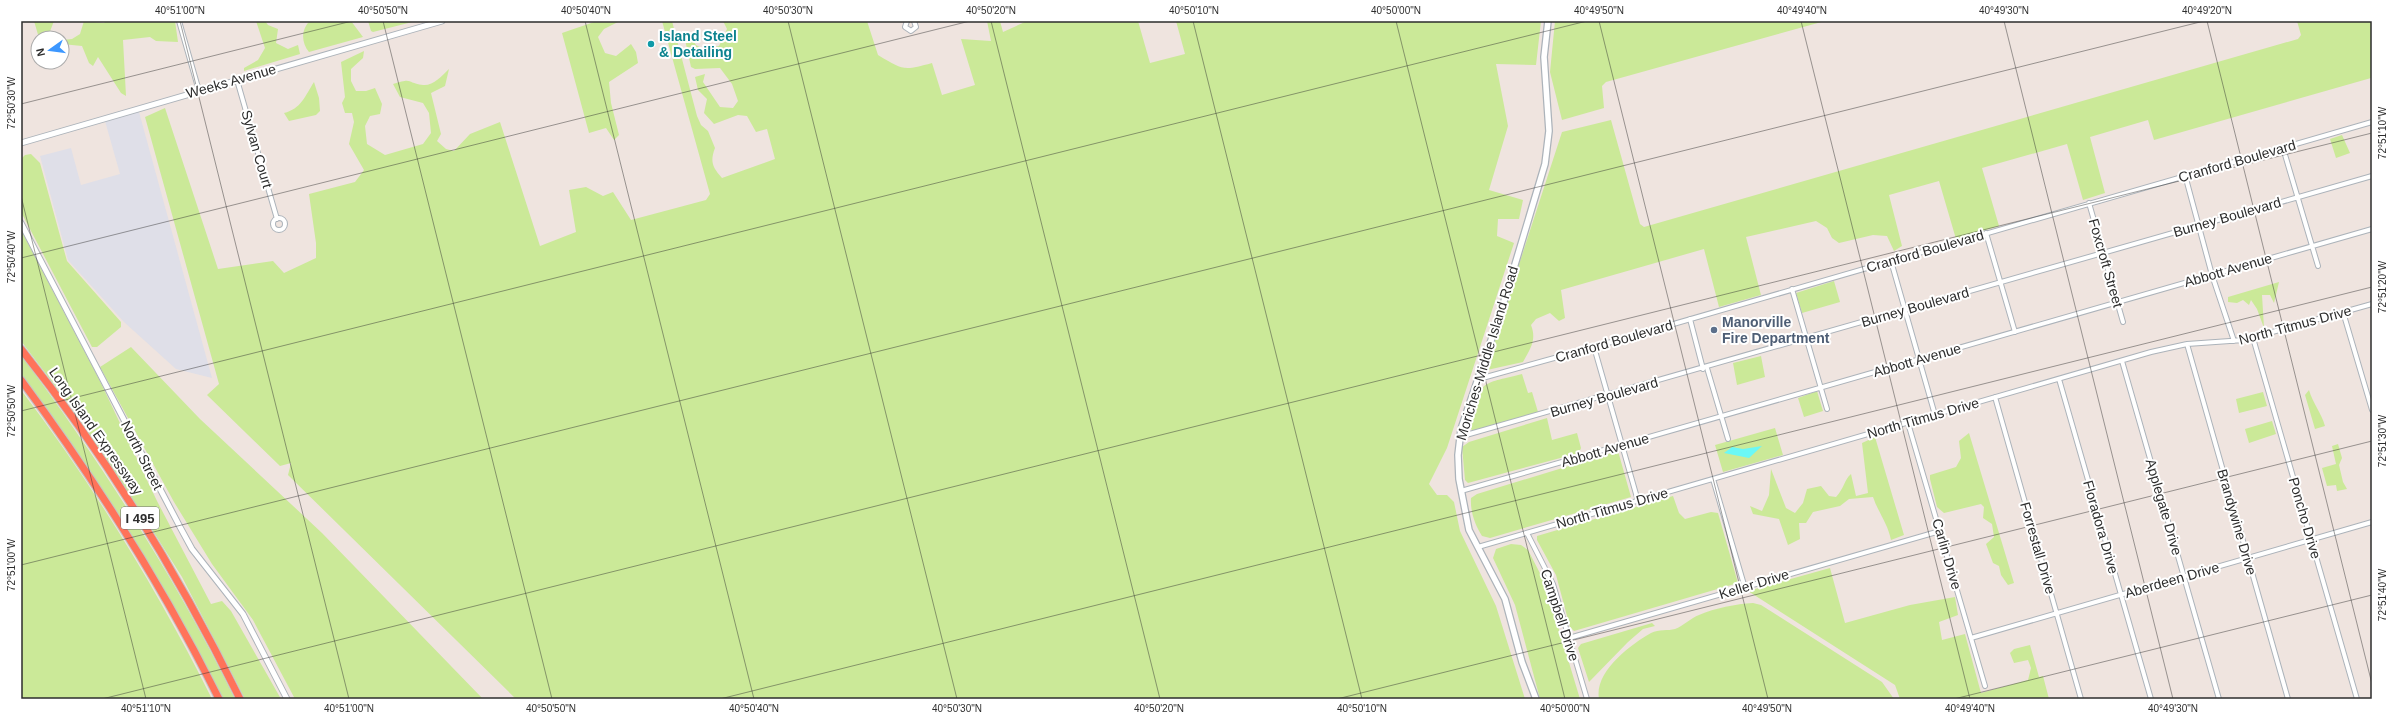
<svg xmlns="http://www.w3.org/2000/svg" width="2393" height="720" viewBox="0 0 2393 720" font-family="Arial,sans-serif">
  <style>
    .industrial { fill: #dfdfe8 }
    .green { fill: #cbe998 }
    .water { fill: #6bf8f6 }
    .lines { fill: none; stroke-linecap: round; stroke-linejoin: round }
    .minor-casing { stroke: #acb3ba; stroke-width: 6 }
    .tertiary-casing { stroke: #acb3ba; stroke-width: 7 }
    .secondary-casing { stroke: #acb3ba; stroke-width: 8 }
    .motorway-casing { stroke: #c4c4c4; stroke-width: 9 }
    .minor { stroke: #fff; stroke-width: 4 }
    .tertiary { stroke: #fff; stroke-width: 5 }
    .secondary { stroke: #fff; stroke-width: 5.5 }
    .motorway { stroke: #ff735a; stroke-width: 7 }
    .ticks { fill: none; stroke: #2d2d2d; stroke-width: 1; stroke-opacity: 0.45 }
    .culture-dot { fill: #0f9aa8; stroke: #fff; stroke-width: 1.5 }
    .service-dot { fill: #5c6f8a; stroke: #fff; stroke-width: 1.5 }
    .labels { text-anchor: middle; stroke-width: 4; stroke-linejoin: round; paint-order: stroke }
    .shield { fill: #fff; stroke: #6c6c6c; stroke-width: 1 }
    .shield-label { font-size: 13px; font-weight: bold; fill: #2d2d2d }
    .culture-label { font-size: 14px; font-weight: bold; fill: #0d838f; stroke: #fff; text-anchor: start }
    .street-label { font-size: 14px; fill: #2d2d2d; stroke: #fff }
    .service-label { font-size: 14px; font-weight: bold; fill: #4e5e75; stroke: #fff; text-anchor: start }
    .neatline { fill: none; stroke: #2d2d2d; stroke-width: 1.5 }
    .ticks-label { font-size: 10px; text-anchor: middle; fill: #2d2d2d }
  </style>
  <rect width="100%" height="100%" fill="#efe4df"/>
  <path class="industrial" d="M 139,112 L 212,378 L 176,369 L 124,322 L 68,260 L 40,156 L 71,148 L 81,185 L 120,174 L 105,121 Z"/>
  <path class="green" d="M 34,21 L 54,21 L 49,34 L 54,38 L 39,38 Z
    M 84,21 L 104,23 L 106,21 L 175,21 L 178,42 L 156,41 L 150,37 L 123,40 L 126,96 L 121,93 L 98,57 L 93,66 L 89,63 L 82,46 L 62,44 L 62,40 L 72,39 L 80,34 Z
    M 256,21 L 265,21 L 268,25 L 278,29 L 276,43 L 288,49 L 298,45 L 300,54 L 244,71 L 244,68 L 258,60 L 265,48 Z
    M 310,21 L 351,21 L 363,37 L 309,52 C 301,43 301,29 310,21 Z
    M 368,21 L 416,21 L 373,32 L 371,31 Z
    M 597,21 L 620,21 L 604,29 L 598,37 L 605,53 L 616,56 L 631,44 L 636,52 L 638,63 L 609,82 L 611,103 L 619,135 L 614,140 L 606,128 L 589,133 L 562,33 Z
    M 662,21 L 672,21 L 697,116 L 701,125 L 708,131 L 715,148 C 710,161 712,167 722,178 L 775,159 L 767,129 L 756,132 L 747,116 L 738,115 L 714,124 L 704,113 L 707,99 L 698,90 L 695,77 L 705,74 L 703,82 L 720,107 L 733,108 L 738,101 L 732,84 L 720,68 L 695,69 L 691,67 L 684,35 L 691,37 L 696,45 L 703,49 L 719,46 L 727,29 L 723,21 L 867,21 L 878,55 C 903,70 903,71 932,63 L 942,95 L 975,85 L 961,39 L 991,41 L 987,21 L 1000,21 L 1003,32 L 1027,21 L 1138,21 L 1150,63 L 1185,54 L 1176,21 L 1541,21 L 1536,65 L 1496,64 L 1508,126 L 1489,190 L 1523,200 L 1519,219 L 1498,219 L 1497,236 L 1514,243 L 1447,448 L 1429,484 L 1437,495 L 1447,495 L 1454,502 L 1460,531 L 1496,606 L 1525,699 L 516,699 L 288,475 L 291,463 L 280,466 L 207,395 L 219,384 L 145,117 L 165,108 L 218,269 L 273,261 L 284,273 L 316,258 L 316,243 L 309,194 L 355,182 L 364,170 L 349,144 L 354,122 L 352,113 L 345,113 L 342,103 L 345,97 L 341,62 L 364,51 L 363,58 L 351,69 L 351,81 L 356,91 L 366,91 L 375,88 L 382,104 L 380,114 L 370,116 L 365,126 L 367,144 L 385,155 L 423,144 L 431,133 L 429,113 L 423,103 L 400,97 L 393,84 C 414,77 406,83 423,85 C 433,86 442,76 449,69 L 445,86 L 431,93 L 441,134 L 437,141 L 446,149 L 454,151 L 470,134 L 500,122 L 540,246 L 576,232 L 569,190 L 586,187 L 603,196 L 613,192 L 631,220 L 706,200 L 710,194 Z
    M 1555,21 L 1825,21 L 1606,82 L 1602,86 L 1604,108 L 1562,120 L 1550,72 Z
    M 2297,21 L 2372,21 L 2372,81 L 2371,78 L 2154,140 L 2148,120 L 2090,137 L 2105,193 L 2083,200 L 2067,144 L 1982,168 L 1999,226 L 1956,239 L 1939,181 L 1889,195 L 1902,246 L 1894,251 L 1887,236 L 1873,235 L 1839,243 L 1832,238 L 1827,228 L 1816,221 L 1746,237 L 1761,295 L 1719,307 L 1704,249 L 1561,290 L 1565,318 L 1559,321 L 1550,313 L 1536,319 L 1531,325 C 1537,340 1530,349 1523,362 L 1487,370 L 1486,366 L 1562,132 L 1611,120 L 1640,224 L 1644,227 L 2298,39 L 2301,35 Z
    M 314,82 L 319,98 L 320,111 L 316,115 L 289,121 L 284,113 C 301,109 305,96 314,82 Z
    M 2342,135 L 2350,153 L 2336,158 L 2330,139 Z
    M 31,154 L 40,163 L 67,261 L 121,322 L 121,327 L 97,347 L 92,347 L 21,212 L 21,159 L 25,155 Z
    M 21,230 L 99,379 L 157,501 L 211,604 L 222,601 L 231,611 L 281,699 L 245,699 L 182,577 L 148,523 L 69,404 L 21,341 Z
    M 1834,281 L 1840,302 L 1802,313 L 1796,293 Z
    M 2279,282 L 2274,303 L 2270,295 L 2262,295 L 2264,328 L 2257,309 L 2251,300 L 2249,305 L 2243,300 L 2237,303 L 2228,302 L 2228,297 Z
    M 131,347 L 200,419 L 322,533 L 483,699 L 295,699 L 253,620 L 212,564 L 174,502 L 100,367 Z
    M 21,355 C 102,464 175,577 235,699 L 223,699 C 162,585 100,476 21,374 Z
    M 1761,356 L 1765,377 L 1737,385 L 1733,363 Z
    M 1522,374 L 1528,393 L 1532,392 L 1538,412 L 1473,432 L 1467,422 C 1483,379 1479,385 1522,374 Z
    M 21,390 C 94,486 158,591 212,699 L 21,699 Z
    M 2309,390 C 2313,404 2321,412 2325,426 L 2315,429 L 2305,395 Z
    M 1817,391 L 1823,411 L 1804,417 L 1798,398 Z
    M 2263,392 L 2267,406 L 2239,413 L 2236,399 Z
    M 1547,418 L 1552,440 L 1577,433 L 1581,448 L 1579,453 L 1468,483 L 1465,480 L 1462,447 L 1469,442 Z
    M 2272,421 L 2276,434 L 2249,443 L 2245,429 Z
    M 1775,428 L 1783,455 L 1723,472 L 1715,445 Z
    M 1969,433 L 2014,583 L 2008,585 L 2001,575 L 1999,566 L 1993,563 L 1986,544 L 1994,537 L 1992,524 L 1983,518 L 1984,507 L 1981,504 L 1944,513 L 1937,507 L 1930,479 L 1930,475 L 1956,467 L 1961,458 L 1959,441 Z
    M 1875,437 L 1904,535 L 1891,540 C 1888,524 1878,512 1873,497 L 1849,499 L 1840,506 L 1813,512 L 1806,523 L 1799,523 L 1800,539 L 1788,545 L 1779,519 L 1753,514 L 1750,506 L 1762,511 L 1769,495 L 1771,469 L 1786,508 L 1795,513 L 1803,503 L 1807,489 L 1821,486 L 1829,496 L 1836,497 C 1845,487 1844,480 1851,474 L 1856,496 L 1868,493 L 1862,443 Z
    M 2338,444 L 2342,458 L 2339,465 L 2343,482 L 2347,489 L 2337,491 L 2336,485 L 2327,486 L 2322,468 L 2336,464 L 2332,446 Z
    M 1618,451 L 1631,497 L 1490,538 L 1482,536 C 1475,525 1470,511 1471,498 L 1477,494 Z
    M 1673,496 L 1679,513 L 1685,519 L 1711,512 L 1718,513 L 1738,583 L 1574,631 L 1570,627 L 1556,575 L 1537,540 L 1537,536 Z
    M 1511,544 L 1521,545 L 1528,550 L 1545,583 L 1580,699 L 1540,699 L 1515,605 L 1493,558 L 1496,549 Z
    M 1830,568 L 1845,623 L 1910,605 L 1955,597 L 1958,615 L 1939,622 L 1942,640 L 1965,634 L 1981,693 L 2028,680 L 2031,668 L 2028,660 L 2014,663 L 2010,653 L 2014,649 L 2030,645 L 2039,677 L 2043,676 L 2049,699 L 1900,699 L 1895,685 L 1748,591 Z
    M 1753,603 L 1761,605 L 1882,682 L 1894,699 L 1599,699 C 1594,672 1630,645 1651,633 C 1659,629 1668,631 1675,629 C 1683,626 1691,618 1699,615 C 1715,608 1736,604 1753,603 Z
    M 1652,623 L 1655,626 L 1643,629 L 1628,642 L 1589,682 L 1578,648 L 1581,644 Z"/>
  <path class="water" d="M 1762,446 L 1749,458 L 1724,453 L 1732,447 L 1743,449 Z"/>
  <g class="lines">
    <defs>
      <path id="minor" d="M 179,21 L 199,91
        M 907,21 L 905,27 L 911,31 L 916,27 L 914,21
        M 237,80 L 277,219
        M 2283,148 L 2318,266
        M 2185,175 L 2212,275 L 2234,341
        M 2089,203 L 2123,322
        M273 224a6 6 0 1 1 12 0a6 6 0 1 1-12 0Z
        M 1986,233 L 2015,332
        M 1891,261 L 1935,415
        M 1792,289 L 1827,409
        M 2343,312 L 2372,410
        M 1690,319 L 1703,369
        M 2253,338 L 2357,699
        M 2187,344 L 2288,699
        M 1594,347 L 1638,501
        M 2122,361 L 2219,699
        M 1707,368 L 1728,439
        M 1478,377 L 1486,377 L 1594,347 L 2372,122
        M 2059,379 L 2151,699
        M 1995,397 L 2081,699
        M 1908,423 L 1985,686
        M 1459,437 L 2372,176
        M 1713,479 L 1745,588
        M 1461,491 L 2372,229
        M 1527,533 L 1553,584 L 1587,699
        M 1478,547 L 2151,352 L 2187,344 L 2244,340 L 2372,304
        M 1569,638 L 1940,531
        M 1971,638 L 2372,522"/>
      <path id="tertiary" d="M 21,143 L 442,21
        M 21,223 L 180,527 L 192,549 L 243,614 L 287,699"/>
      <path id="secondary" d="M 1536,699 L 1522,662 L 1505,599 L 1469,530 L 1459,479 L 1458,455 L 1461,429 L 1502,308 L 1545,164 L 1549,131 L 1544,57 L 1548,21"/>
      <path id="motorway" d="M 21,349 C 107,457 179,575 240,699
        M 21,380 C 96,481 163,586 219,699"/>
    </defs>
    <use href="#minor" class="minor-casing"/>
    <use href="#tertiary" class="tertiary-casing"/>
    <use href="#secondary" class="secondary-casing"/>
    <use href="#motorway" class="motorway-casing"/>
    <use href="#minor" class="minor"/>
    <use href="#tertiary" class="tertiary"/>
    <use href="#secondary" class="secondary"/>
    <use href="#motorway" class="motorway"/>
  </g>
  <path class="ticks" d="M 180,21 L 349,699M 383,21 L 552,699M 585,21 L 754,699M 788,21 L 957,699M 991,21 L 1160,699M 1193,21 L 1362,699M 1396,21 L 1565,699M 1599,21 L 1768,699M 1801,21 L 1970,699M 2004,21 L 2173,699M 2207,21 L 2372,684M 21,104 L 352,21M 21,196 L 146,699M 21,258 L 970,21M 21,411 L 1587,21M 21,565 L 2204,21M 102,699 L 2372,133M 720,699 L 2372,287M 1337,699 L 2372,441M 1954,699 L 2372,595"/>
  <circle class="culture-dot" cx="651" cy="44" r="4"/>
  <circle class="service-dot" cx="1714" cy="330" r="4"/>
  <g class="labels">
    <rect class="shield" x="121" y="507" width="38" height="22" rx="3"/>
    <g class="shield-label">
      <text x="140" y="523">I 495</text>
    </g>
    <g class="culture-label">
      <text x="659" y="41">Island Steel<tspan x="659" dy="16">&amp; Detailing</tspan></text>
    </g>
    <g class="street-label">
      <text transform="translate(231 81) rotate(-16)" y="5">Weeks Avenue</text>
      <text transform="translate(257 149) rotate(74)" y="5">Sylvan Court</text>
      <text transform="translate(2237 161) rotate(-16)" y="5">Cranford Boulevard</text>
      <text transform="translate(2227 217) rotate(-16)" y="5">Burney Boulevard</text>
      <text transform="translate(1925 251) rotate(-16)" y="5">Cranford Boulevard</text>
      <text transform="translate(2106 263) rotate(74)" y="5">Foxcroft Street</text>
      <text transform="translate(2228 270) rotate(-16)" y="5">Abbott Avenue</text>
      <text transform="translate(1915 307) rotate(-16)" y="5">Burney Boulevard</text>
      <text transform="translate(2295 325) rotate(-15)" y="5">North Titmus Drive</text>
      <text transform="translate(1614 341) rotate(-16)" y="5">Cranford Boulevard</text>
      <text transform="translate(1487 353) rotate(-73)" y="5">Moriches-Middle Island Road</text>
      <text transform="translate(1917 360) rotate(-16)" y="5">Abbott Avenue</text>
      <text transform="translate(1604 397) rotate(-16)" y="5">Burney Boulevard</text>
      <text transform="translate(1923 418) rotate(-16)" y="5">North Titmus Drive</text>
      <text transform="translate(96 431) rotate(55)" y="5">Long Island Expressway</text>
      <text transform="translate(1605 450) rotate(-16)" y="5">Abbott Avenue</text>
      <text transform="translate(142 455) rotate(63)" y="5">North Street</text>
      <text transform="translate(2164 507) rotate(74)" y="5">Applegate Drive</text>
      <text transform="translate(1612 508) rotate(-16)" y="5">North Titmus Drive</text>
      <text transform="translate(2305 518) rotate(74)" y="5">Poncho Drive</text>
      <text transform="translate(2237 522) rotate(74)" y="5">Brandywine Drive</text>
      <text transform="translate(2101 527) rotate(74)" y="5">Floradora Drive</text>
      <text transform="translate(2038 548) rotate(74)" y="5">Forrestall Drive</text>
      <text transform="translate(1947 554) rotate(74)" y="5">Carlin Drive</text>
      <text transform="translate(2172 580) rotate(-16)" y="5">Aberdeen Drive</text>
      <text transform="translate(1754 584) rotate(-17)" y="5">Keller Drive</text>
      <text transform="translate(1560 615) rotate(72)" y="5">Campbell Drive</text>
    </g>
    <g class="service-label">
      <text x="1722" y="327">Manorville<tspan x="1722" dy="16">Fire Department</tspan></text>
    </g>
  </g>
  <rect width="2393" height="720" fill="none" stroke="#ffffff" stroke-width="44"/>
  <g transform="translate(50 50) rotate(256)"><circle r="19" fill="#ffffff" stroke="#ababab"/>
  <path d="M0-3L7 15L0 10L-7 15Z" fill="#3c97ff"/>
  <text y="-6" font-size="11" font-weight="bold" text-anchor="middle" fill="#2d2d2d">N</text>
  </g>
  <rect x="22" y="22" width="2349" height="676" class="neatline"/>
  <g class="ticks-label">
    <text x="180" y="14">40°51'00"N</text>
    <text x="383" y="14">40°50'50"N</text>
    <text x="586" y="14">40°50'40"N</text>
    <text x="788" y="14">40°50'30"N</text>
    <text x="991" y="14">40°50'20"N</text>
    <text x="1194" y="14">40°50'10"N</text>
    <text x="1396" y="14">40°50'00"N</text>
    <text x="1599" y="14">40°49'50"N</text>
    <text x="1802" y="14">40°49'40"N</text>
    <text x="2004" y="14">40°49'30"N</text>
    <text x="2207" y="14">40°49'20"N</text>
    <text transform="translate(11 103) rotate(-90)" y="4">72°50'30"W</text>
    <text transform="translate(2382 133) rotate(-90)" y="4">72°51'10"W</text>
    <text transform="translate(11 257) rotate(-90)" y="4">72°50'40"W</text>
    <text transform="translate(2382 287) rotate(-90)" y="4">72°51'20"W</text>
    <text transform="translate(11 411) rotate(-90)" y="4">72°50'50"W</text>
    <text transform="translate(2382 441) rotate(-90)" y="4">72°51'30"W</text>
    <text transform="translate(11 565) rotate(-90)" y="4">72°51'00"W</text>
    <text transform="translate(2382 595) rotate(-90)" y="4">72°51'40"W</text>
    <text x="146" y="712">40°51'10"N</text>
    <text x="349" y="712">40°51'00"N</text>
    <text x="551" y="712">40°50'50"N</text>
    <text x="754" y="712">40°50'40"N</text>
    <text x="957" y="712">40°50'30"N</text>
    <text x="1159" y="712">40°50'20"N</text>
    <text x="1362" y="712">40°50'10"N</text>
    <text x="1565" y="712">40°50'00"N</text>
    <text x="1767" y="712">40°49'50"N</text>
    <text x="1970" y="712">40°49'40"N</text>
    <text x="2173" y="712">40°49'30"N</text>
  </g>
</svg>
